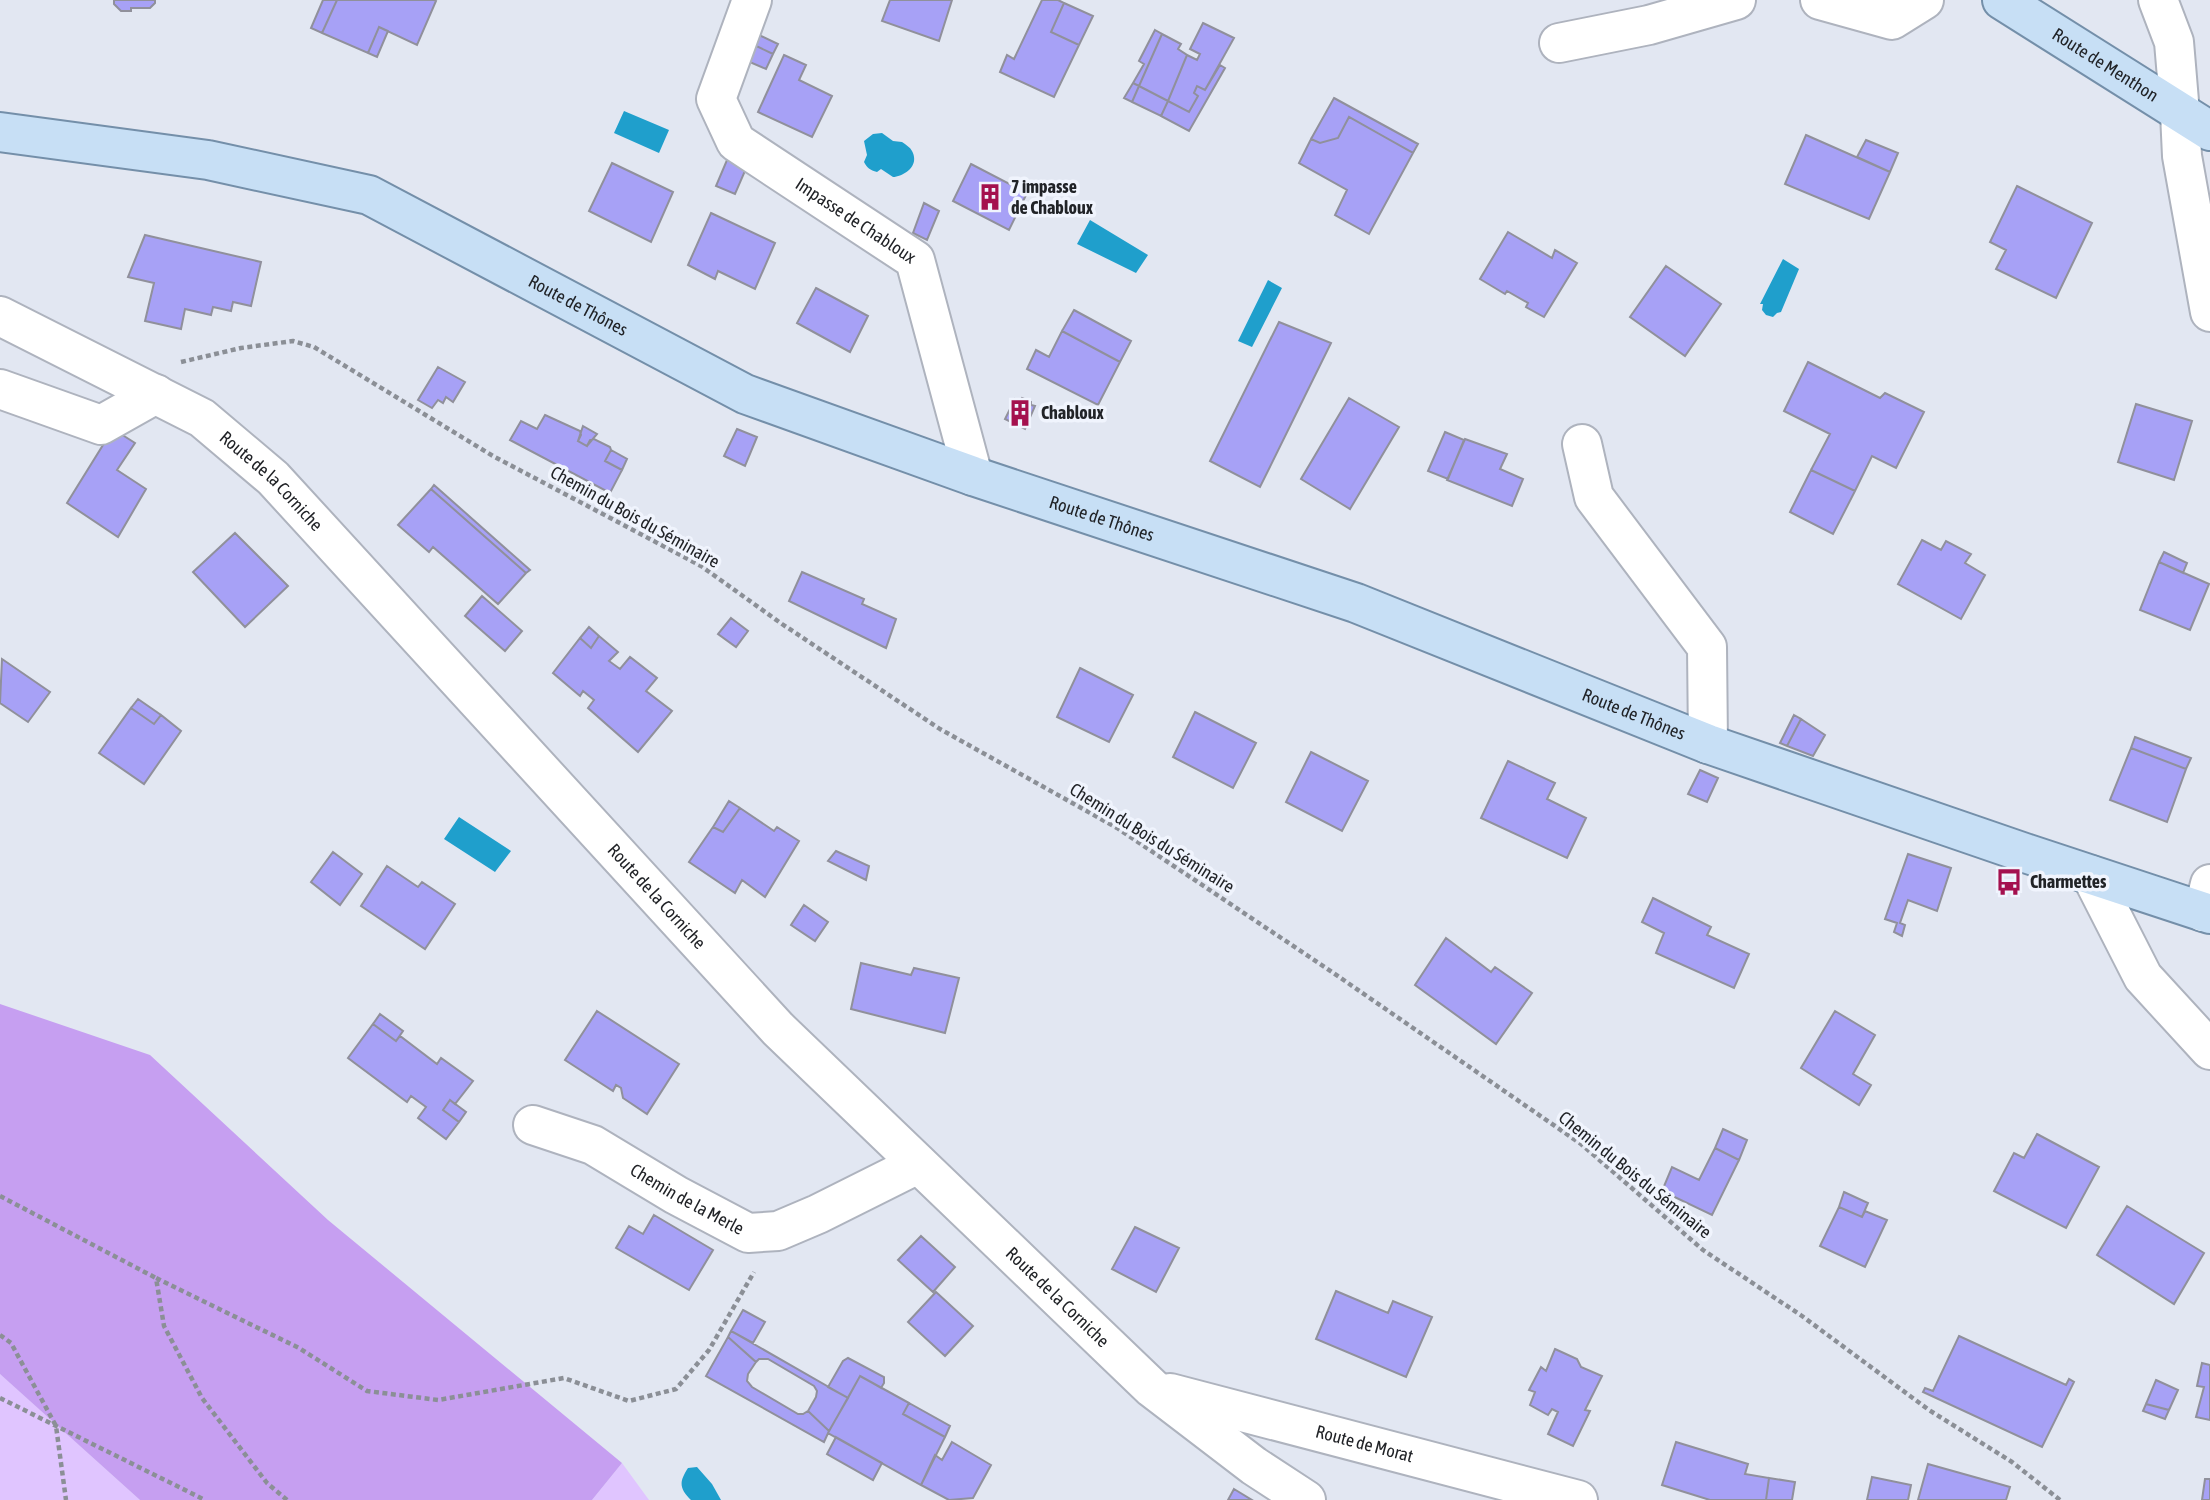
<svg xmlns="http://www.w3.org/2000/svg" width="2210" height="1500" viewBox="0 0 2210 1500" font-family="'Asap Condensed',sans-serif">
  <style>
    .green { fill: #e0c5ff }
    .forest { fill: #c69ff1 }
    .water { fill: #1f9fcc }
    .building { fill: #a7a1f6; stroke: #90909b; stroke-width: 2 }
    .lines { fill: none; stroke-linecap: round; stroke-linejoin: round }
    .minor-casing { stroke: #aeb3be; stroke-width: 42 }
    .major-casing { stroke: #748fa9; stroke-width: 42 }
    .path { stroke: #8b8f96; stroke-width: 4.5; stroke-dasharray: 5 3.5; stroke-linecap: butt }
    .minor { stroke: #fff; stroke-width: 38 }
    .major { stroke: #c7dff5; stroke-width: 38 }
    .labels { text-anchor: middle; stroke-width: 7; stroke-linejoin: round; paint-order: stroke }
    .street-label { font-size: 18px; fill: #212327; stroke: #f0f4fd }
    .poi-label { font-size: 18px; font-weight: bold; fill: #212327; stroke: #f0f4fd; text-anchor: start }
  </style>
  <rect width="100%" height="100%" fill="#e2e7f2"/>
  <path class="green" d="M 0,1374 L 8,1381 L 140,1500 L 0,1500 Z
    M 622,1463 L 649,1500 L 592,1500 Z"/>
  <path class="forest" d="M 0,1004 L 150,1055 L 328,1220 L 622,1463 L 592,1500 L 140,1500 L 0,1374 Z"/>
  <path class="water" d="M 624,111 L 669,130 L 659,153 L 614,133 Z
    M 882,133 L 893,141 L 902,142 C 906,145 910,147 912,151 C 920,166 904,176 893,177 L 881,169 L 877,172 C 870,170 867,168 864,162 L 867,155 L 864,141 L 873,134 Z
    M 1090,220 L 1148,255 L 1136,273 L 1077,244 Z
    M 1783,259 L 1799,269 L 1781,312 L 1777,313 L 1773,317 L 1766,315 L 1762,310 L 1763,304 L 1760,304 Z
    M 1268,280 L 1282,288 L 1252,347 L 1238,341 Z
    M 459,817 L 511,851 L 495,872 L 444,839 Z
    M 697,1467 L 712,1484 L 721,1500 L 691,1500 C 679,1488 679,1482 688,1468 Z"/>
  <path class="building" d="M 114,0 L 155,0 L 155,3 L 150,8 L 131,8 L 131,11 L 121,11 L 114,4 Z
    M 323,0 L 337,0 L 322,33 L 311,28 Z
    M 337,0 L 434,0 L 436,1 L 417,45 L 379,27 L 368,53 L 322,33 Z
    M 890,0 L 952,0 L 939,41 L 882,21 Z
    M 1042,0 L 1058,0 L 1064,3 L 1051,32 L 1079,45 L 1054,97 L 1000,72 L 1007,55 L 1014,59 Z
    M 1064,3 L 1093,16 L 1079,45 L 1051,32 Z
    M 1203,23 L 1234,38 L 1205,90 L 1197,86 L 1194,93 L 1198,96 L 1189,112 L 1168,101 L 1187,55 L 1197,60 L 1200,54 L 1190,49 Z
    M 379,27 L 388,31 L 377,57 L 368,53 Z
    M 1155,30 L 1162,34 L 1139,86 L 1133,83 L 1144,64 L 1139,61 Z
    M 757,34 L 778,44 L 773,54 L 752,44 Z
    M 1162,34 L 1181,44 L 1178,49 L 1187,55 L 1168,101 L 1139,86 Z
    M 752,44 L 773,54 L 766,69 L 745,60 Z
    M 784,55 L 806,65 L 799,80 L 832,96 L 812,137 L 758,112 Z
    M 1220,65 L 1225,68 L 1189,131 L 1161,116 L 1168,101 L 1189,112 L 1198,96 L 1194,93 L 1197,86 L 1205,90 Z
    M 1133,83 L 1139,86 L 1132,102 L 1124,98 Z
    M 1139,86 L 1168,101 L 1161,116 L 1132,102 Z
    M 1334,98 L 1418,144 L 1413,153 L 1349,117 L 1338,138 L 1320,143 L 1311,139 Z
    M 1349,117 L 1413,153 L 1369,234 L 1335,215 L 1347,190 L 1299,163 L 1311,139 L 1320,143 L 1338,138 Z
    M 1806,135 L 1890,172 L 1869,219 L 1785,184 Z
    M 1866,140 L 1898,153 L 1890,172 L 1857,157 Z
    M 730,153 L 748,164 L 735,194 L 716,186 Z
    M 612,163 L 673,192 L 651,242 L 589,211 Z
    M 971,164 L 1027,193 L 1009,230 L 953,201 Z
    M 2017,186 L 2092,223 L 2056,298 L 1996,269 L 2006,250 L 1990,242 Z
    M 924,203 L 939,211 L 927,240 L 913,233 Z
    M 711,213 L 775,243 L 755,289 L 718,271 L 715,279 L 688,265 Z
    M 1508,232 L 1552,258 L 1555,250 L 1577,263 L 1544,317 L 1526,307 L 1528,303 L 1507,291 L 1505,294 L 1480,279 Z
    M 145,235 L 261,262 L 251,306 L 233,302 L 231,311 L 213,307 L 211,315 L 185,309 L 181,329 L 145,321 L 154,283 L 128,277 Z
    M 1666,266 L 1721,304 L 1685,356 L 1630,317 Z
    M 816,288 L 868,316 L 850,352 L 797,323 Z
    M 1074,310 L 1131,341 L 1120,362 L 1062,331 Z
    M 1279,322 L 1331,343 L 1260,487 L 1210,461 Z
    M 1062,331 L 1120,362 L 1098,405 L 1027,369 L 1036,350 L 1049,357 Z
    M 1808,362 L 1880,398 L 1885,393 L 1924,412 L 1896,468 L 1872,456 L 1855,491 L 1811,470 L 1830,434 L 1784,411 Z
    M 438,367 L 465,382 L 453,402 L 446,397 L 443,403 L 438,400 L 432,408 L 418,400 Z
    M 1022,398 L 1031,402 L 1031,405 L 1035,406 L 1025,429 L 1005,419 L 1015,399 L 1020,401 Z
    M 1349,398 L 1399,427 L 1350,509 L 1301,479 Z
    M 2136,404 L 2192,421 L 2174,480 L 2118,462 Z
    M 545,415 L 580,431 L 581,435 L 578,441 L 587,446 L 590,440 L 594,439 L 610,447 L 611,450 L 605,461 L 622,470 L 610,493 L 510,440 L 521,421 L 537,429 Z
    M 583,426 L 597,434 L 587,446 L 578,441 Z
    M 113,429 L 135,443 L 117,470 L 146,489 L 118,537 L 67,503 Z
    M 737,429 L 757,437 L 745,466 L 724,456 Z
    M 1445,432 L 1464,440 L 1448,479 L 1428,471 Z
    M 1465,439 L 1507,454 L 1500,469 L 1523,479 L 1512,506 L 1447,480 Z
    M 611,450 L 627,459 L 622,470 L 605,461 Z
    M 1811,470 L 1855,491 L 1833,534 L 1790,512 Z
    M 434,485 L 530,570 L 526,573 L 431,489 Z
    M 431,489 L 526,573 L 498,604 L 433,547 L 429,552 L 398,525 Z
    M 235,533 L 288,586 L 245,627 L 193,572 Z
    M 1922,540 L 1941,550 L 1946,541 L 1971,554 L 1965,563 L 1985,575 L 1961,619 L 1898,584 Z
    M 2164,552 L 2187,563 L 2183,573 L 2159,562 Z
    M 2159,562 L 2209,584 L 2190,630 L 2140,610 Z
    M 802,572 L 864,599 L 862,604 L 896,619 L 886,648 L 789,601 Z
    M 482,596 L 522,631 L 505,651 L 465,616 Z
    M 731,618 L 748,631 L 736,647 L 718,634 Z
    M 589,627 L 599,636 L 591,648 L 580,638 Z
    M 599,636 L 618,652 L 609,661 L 620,669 L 630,657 L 657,678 L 646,691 L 672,711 L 638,752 L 588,708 L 594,700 L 583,691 L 580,696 L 553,673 L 580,638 L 591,648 Z
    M 2,659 L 50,692 L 28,722 L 0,703 Z
    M 1080,668 L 1133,695 L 1109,742 L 1057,717 Z
    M 138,699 L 161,715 L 154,724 L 131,708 Z
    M 131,708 L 154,724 L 161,715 L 181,731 L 144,784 L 99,753 Z
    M 1195,712 L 1256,743 L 1233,788 L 1173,757 Z
    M 1794,715 L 1801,719 L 1787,746 L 1780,743 Z
    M 1801,719 L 1825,735 L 1813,756 L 1787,746 Z
    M 2135,737 L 2191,758 L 2186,769 L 2131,748 Z
    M 2131,748 L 2186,769 L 2167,822 L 2110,800 Z
    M 1311,752 L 1368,781 L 1342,831 L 1286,802 Z
    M 1508,761 L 1555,783 L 1547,799 L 1586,818 L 1567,858 L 1481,818 Z
    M 1700,770 L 1718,778 L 1707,802 L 1688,794 Z
    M 729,801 L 740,808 L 723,832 L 713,827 Z
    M 740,808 L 774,831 L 777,827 L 799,841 L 765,897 L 742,880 L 735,893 L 689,862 L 713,827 L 723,832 Z
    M 836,851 L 869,866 L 866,880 L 828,861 Z
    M 333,852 L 362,874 L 340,905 L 311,882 Z
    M 1908,854 L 1951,868 L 1937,911 L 1908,900 L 1900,923 L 1905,925 L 1902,936 L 1894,932 L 1897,923 L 1885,919 Z
    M 387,866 L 418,887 L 422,882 L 455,904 L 425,949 L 361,906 Z
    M 1653,898 L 1711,927 L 1707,935 L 1749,954 L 1734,988 L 1656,953 L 1664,933 L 1642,922 Z
    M 804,905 L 828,922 L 815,941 L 791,925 Z
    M 1446,938 L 1491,972 L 1495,967 L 1532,993 L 1496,1044 L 1415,985 Z
    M 861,963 L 911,975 L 914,968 L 959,978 L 945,1033 L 851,1009 Z
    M 597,1011 L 679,1064 L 647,1114 L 623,1098 L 621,1088 L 616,1085 L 613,1091 L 565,1060 Z
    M 1835,1011 L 1875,1035 L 1853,1074 L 1871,1085 L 1859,1105 L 1801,1068 Z
    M 380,1014 L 403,1031 L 396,1041 L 373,1024 Z
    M 373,1024 L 396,1041 L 400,1036 L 437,1064 L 441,1058 L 473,1081 L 455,1104 L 450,1100 L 443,1110 L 459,1122 L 446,1139 L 418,1118 L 426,1107 L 411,1096 L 407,1102 L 348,1058 Z
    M 450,1100 L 466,1112 L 459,1122 L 443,1110 Z
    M 1723,1129 L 1747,1140 L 1739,1160 L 1715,1148 Z
    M 2037,1134 L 2099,1167 L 2066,1228 L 1994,1191 L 2014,1153 L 2024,1158 Z
    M 1715,1148 L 1739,1160 L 1712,1215 L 1662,1191 L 1672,1167 L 1699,1180 Z
    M 1844,1192 L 1868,1203 L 1862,1217 L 1839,1207 Z
    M 2127,1206 L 2204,1253 L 2174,1304 L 2097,1255 Z
    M 1839,1207 L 1862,1217 L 1865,1211 L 1887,1220 L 1865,1267 L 1820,1246 Z
    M 654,1215 L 713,1250 L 689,1290 L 616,1248 L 629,1226 L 643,1234 Z
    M 1135,1227 L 1179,1248 L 1156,1292 L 1112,1269 Z
    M 921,1236 L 955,1267 L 933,1292 L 898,1260 Z
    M 1336,1291 L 1388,1313 L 1393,1301 L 1432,1317 L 1406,1377 L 1316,1339 Z
    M 936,1292 L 973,1326 L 945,1356 L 908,1322 Z
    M 743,1310 L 765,1322 L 753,1343 L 731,1331 Z
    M 731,1331 L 848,1398 L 829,1431 L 808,1411 L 816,1397 L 817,1391 L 814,1386 L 768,1359 L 759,1359 L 756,1362 L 728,1337 Z
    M 1959,1336 L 2066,1385 L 2069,1379 L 2074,1382 L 2042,1447 L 1923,1392 L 1925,1388 L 1933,1391 Z
    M 728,1337 L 756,1362 L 748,1374 L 747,1381 L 752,1387 L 798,1414 L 803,1414 L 808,1411 L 829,1431 L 824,1442 L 706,1376 Z
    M 1555,1349 L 1577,1359 L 1581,1367 L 1602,1376 L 1585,1410 L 1590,1411 L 1573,1446 L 1548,1434 L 1558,1412 L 1552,1409 L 1548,1415 L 1530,1405 L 1535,1392 L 1529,1390 L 1541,1367 L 1546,1371 Z
    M 848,1358 L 884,1377 L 884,1383 L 881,1388 L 860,1376 L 848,1398 L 828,1387 L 843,1361 Z
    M 2202,1363 L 2210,1365 L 2210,1420 L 2196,1417 L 2204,1387 L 2197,1386 Z
    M 860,1376 L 909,1403 L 903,1414 L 945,1437 L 921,1485 L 828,1433 Z
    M 2156,1380 L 2178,1390 L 2169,1410 L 2146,1404 Z
    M 909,1403 L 950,1426 L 945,1437 L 903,1414 Z
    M 2146,1404 L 2169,1410 L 2165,1419 L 2143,1411 Z
    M 836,1437 L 882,1463 L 873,1480 L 827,1454 Z
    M 952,1442 L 991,1465 L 973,1498 L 949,1500 L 921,1485 L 935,1455 L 942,1460 Z
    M 1676,1442 L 1748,1464 L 1745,1474 L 1769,1478 L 1766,1500 L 1710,1500 L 1662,1485 Z
    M 1928,1464 L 2010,1487 L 2006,1500 L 1918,1500 Z
    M 1872,1477 L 1911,1485 L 1908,1500 L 1867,1500 Z
    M 1769,1478 L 1795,1482 L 1792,1500 L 1766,1500 Z
    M 2205,1479 L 2210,1479 L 2210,1500 L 2202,1500 Z
    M 1234,1489 L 1252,1500 L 1228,1500 Z"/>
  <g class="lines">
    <defs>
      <g id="minor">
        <path id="s1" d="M 752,0 L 716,99 L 736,142 L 915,260 L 973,476"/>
        <path d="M 1820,0 L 1892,20 L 1924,0"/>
        <path d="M 2158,0 L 2174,42 L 2180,113 L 2182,156 L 2210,312"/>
        <path d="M 1559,43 L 1649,25 L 1736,0"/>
        <path id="s2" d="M 0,316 L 202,418 L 273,478 L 778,1029 L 1152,1388 L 1254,1466 L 1306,1500"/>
        <path d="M 0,389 L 101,425 L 156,394"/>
        <path d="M 1582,444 L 1594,497 L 1707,647 L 1708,744"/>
        <path d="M 2091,875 L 2143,977 L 2210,1050"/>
        <path d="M 2203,912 L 2210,884"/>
        <path id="s3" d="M 533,1125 L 593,1145 L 676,1195 L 748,1233 L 778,1231 L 818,1214 L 918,1164"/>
        <path id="s4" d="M 1170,1393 L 1578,1500"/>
      </g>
      <g id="major">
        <path id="s5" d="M 2002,0 L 2210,131"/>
        <path id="s6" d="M 0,132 L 208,160 L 369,195 L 745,394 L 973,476 L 1356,603 L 1708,744 L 2025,853 L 2210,914"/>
      </g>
    </defs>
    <use href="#minor" class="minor-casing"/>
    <use href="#major" class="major-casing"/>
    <path class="path" d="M 181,362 L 241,348 L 293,341 L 314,347 L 493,456 L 701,566 L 782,624 L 940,729 L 1117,828 L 1332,972 L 1581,1144 L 1703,1250 L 1802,1316 L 1929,1410 L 2012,1462 L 2060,1500
      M 0,1196 L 156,1278
      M 0,1335 L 11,1343 L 56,1426 L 66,1500
      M 0,1398 L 205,1500
      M 287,1500 L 267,1483 L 202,1398 L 164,1326 L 156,1278 L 299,1348 L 367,1391 L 438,1400 L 564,1378 L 629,1401 L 676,1389 L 709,1350 L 754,1272"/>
    <use href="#minor" class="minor"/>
    <use href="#major" class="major"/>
  </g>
  <defs>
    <symbol id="building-bare" viewBox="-9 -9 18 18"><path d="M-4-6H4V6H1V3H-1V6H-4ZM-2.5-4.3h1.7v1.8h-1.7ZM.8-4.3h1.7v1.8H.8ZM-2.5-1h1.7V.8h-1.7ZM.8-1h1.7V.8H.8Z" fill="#a4104e" stroke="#f0f4fd" stroke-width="2.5" paint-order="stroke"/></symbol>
    <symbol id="bus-bare" viewBox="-9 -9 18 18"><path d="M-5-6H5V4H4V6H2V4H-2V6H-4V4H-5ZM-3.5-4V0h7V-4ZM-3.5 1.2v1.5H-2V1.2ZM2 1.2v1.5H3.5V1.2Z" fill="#a4104e" stroke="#f0f4fd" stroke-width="2.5" paint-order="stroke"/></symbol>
  </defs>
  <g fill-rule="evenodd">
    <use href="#building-bare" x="971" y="178" width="38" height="38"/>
    <use href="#building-bare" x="1001" y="394" width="38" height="38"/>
    <use href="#bus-bare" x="1990" y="863" width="38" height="38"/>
  </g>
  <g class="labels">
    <g class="street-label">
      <text dy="6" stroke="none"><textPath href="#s5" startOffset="122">Route de Menthon</textPath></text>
      <text dy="6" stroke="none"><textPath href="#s1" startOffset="296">Impasse de Chabloux</textPath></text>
      <text dy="6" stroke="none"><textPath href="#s6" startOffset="611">Route de Thônes</textPath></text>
      <text dy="6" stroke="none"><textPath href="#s2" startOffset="320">Route de la Corniche</textPath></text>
      <text transform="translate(635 517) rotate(29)" y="6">Chemin du Bois du Séminaire</text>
      <text dy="6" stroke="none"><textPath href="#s6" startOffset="1178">Route de Thônes</textPath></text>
      <text dy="6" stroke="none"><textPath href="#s6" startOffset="1745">Route de Thônes</textPath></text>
      <text transform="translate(1152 838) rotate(32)" y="6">Chemin du Bois du Séminaire</text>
      <text dy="6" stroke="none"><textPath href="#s2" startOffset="887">Route de la Corniche</textPath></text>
      <text transform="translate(1635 1175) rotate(39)" y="6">Chemin du Bois du Séminaire</text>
      <text dy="6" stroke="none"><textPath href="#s3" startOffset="172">Chemin de la Merle</textPath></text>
      <text dy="6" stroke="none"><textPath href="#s2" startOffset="1454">Route de la Corniche</textPath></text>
      <text dy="6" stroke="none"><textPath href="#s4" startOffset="201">Route de Morat</textPath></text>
    </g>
    <g class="poi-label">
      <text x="1011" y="193">7 impasse<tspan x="1011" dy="21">de Chabloux</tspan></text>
      <text x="1041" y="419">Chabloux</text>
      <text x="2030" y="888">Charmettes</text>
    </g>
  </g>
</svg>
